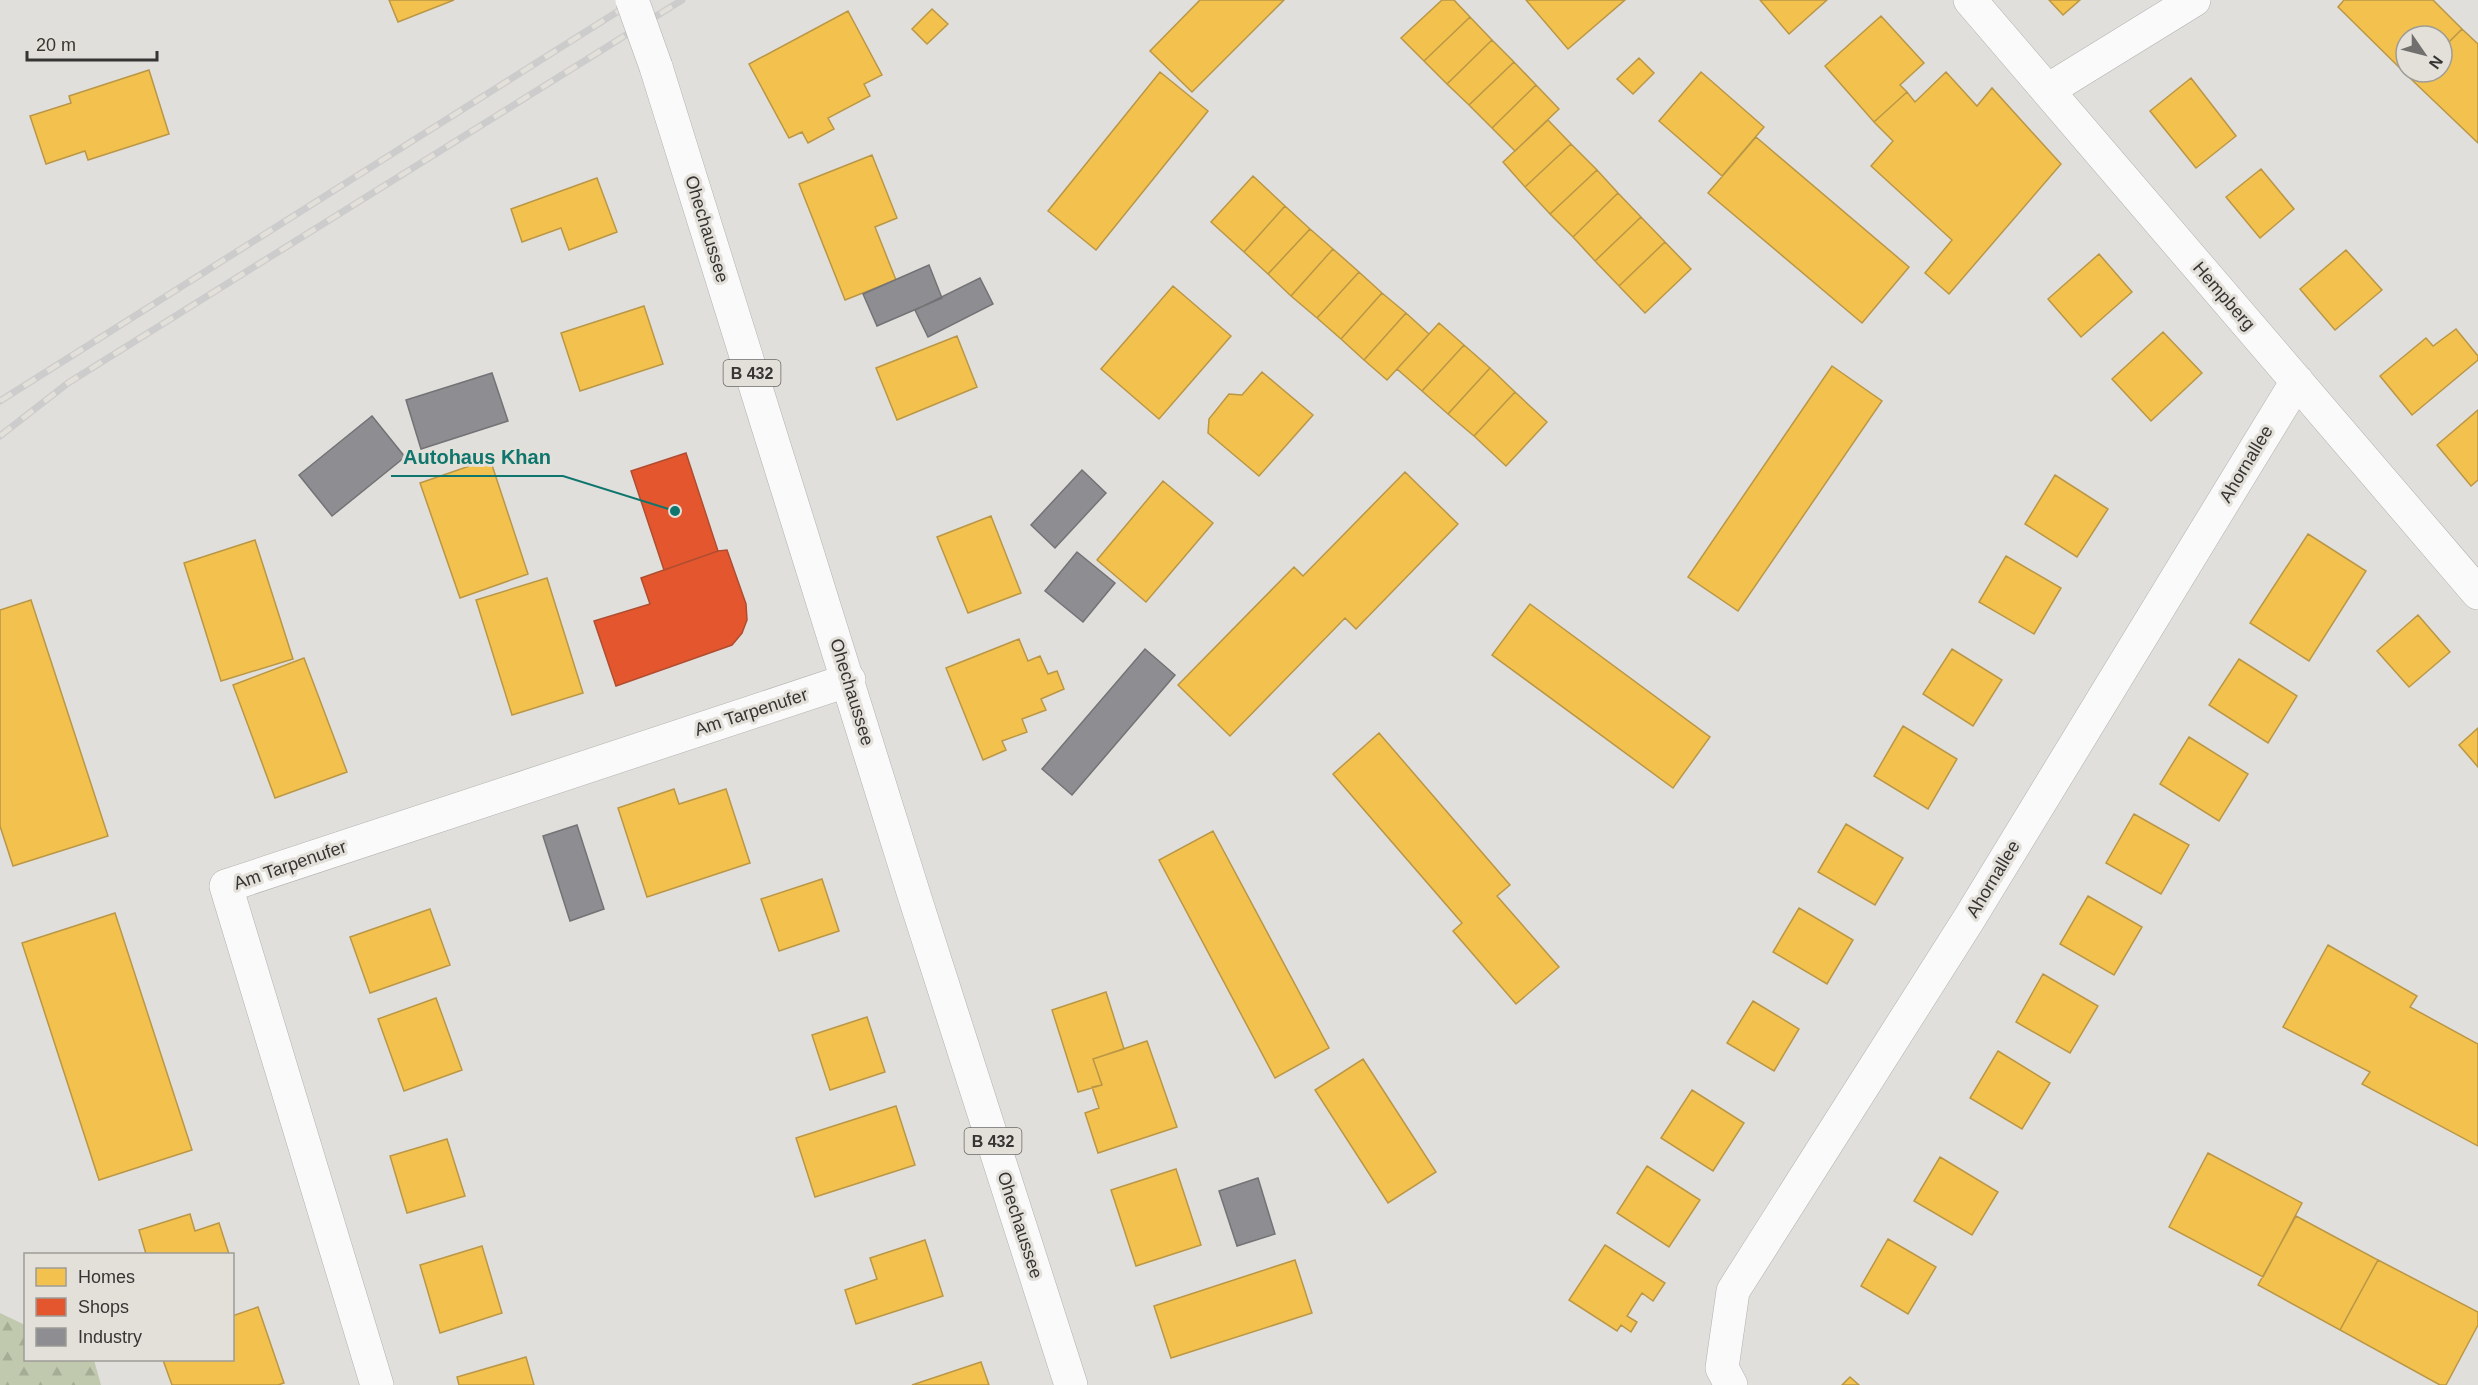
<svg xmlns="http://www.w3.org/2000/svg" width="2478" height="1385" viewBox="0 0 2478 1385" font-family="Arial,sans-serif">
  <style>
    .forest { fill: url(#forest-firs) }
    .homes { fill: #f2c14e; stroke: #ba9746; stroke-width: 1.5 }
    .shops { fill: #e4572e; stroke: #b04d30; stroke-width: 1.5 }
    .industry { fill: #8d8d92; stroke: #737376; stroke-width: 1.5 }
    .lines { fill: none; stroke-linecap: round; stroke-linejoin: round }
    .minor-casing { stroke: #b2b1af; stroke-width: 34 }
    .primary-casing { stroke: #b2b1af; stroke-width: 34 }
    .minor { stroke: #fafafa; stroke-width: 33 }
    .primary { stroke: #fafafa; stroke-width: 33 }
    .rail-casing { stroke: #cdcccc; stroke-width: 7 }
    .rail { stroke: #e3e0da; stroke-width: 4.5; stroke-dasharray: 14; stroke-linecap: butt }
    .primary-bridge-casing { stroke: #b2b1af; stroke-width: 34; stroke-linecap: butt }
    .primary-bridge { stroke: #fafafa; stroke-width: 33 }
    .labels { text-anchor: middle; stroke-width: 6; stroke-linejoin: round; paint-order: stroke }
    .shield { fill: #e3e0da; stroke: #6a6865; stroke-width: 1.5 }
    .shield-label { font-size: 16px; font-weight: bold; fill: #363533 }
    .street-label { font-size: 18px; fill: #363533; stroke: #e3e0da }
    .leader { fill: none; stroke: #0f766e; stroke-width: 2 }
    .callout-dot { fill: #0f766e; stroke: #e3e0da; stroke-width: 2 }
    .callout-label { font-size: 20px; text-anchor: middle; font-weight: bold; fill: #0f766e; stroke: #e3e0da; stroke-width: 6; stroke-linejoin: round; paint-order: stroke }
  </style>
  <defs>
    <pattern id="forest-firs" width="22" height="20" patternUnits="userSpaceOnUse" patternTransform="scale(1.5)"><rect width="22" height="20" fill="#c0c9ad"/><path d="M5 1l3.5 6h-7zM16 11l3.5 6h-7z" fill="#a6ad95"/></pattern>
  </defs>
  <rect width="100%" height="100%" fill="#e1dfdc"/>
  <path class="forest" d="M 0,1313 L 25,1325 L 26,1360 L 94,1360 L 101,1385 L 0,1385 Z"/>
  <path class="homes" d="M 389,0 L 454,0 L 398,22 Z
    M 1200,0 L 1284,0 L 1192,92 L 1150,51 Z
    M 1442,0 L 1454,0 L 1470,17 L 1424,61 L 1401,38 Z
    M 1526,0 L 1625,0 L 1568,49 Z
    M 1760,0 L 1827,0 L 1789,34 Z
    M 2049,0 L 2080,0 L 2063,15 Z
    M 2344,0 L 2433,0 L 2462,29 L 2442,49 L 2442,36 L 2406,36 L 2406,72 L 2419,72 L 2412,80 L 2338,7 Z
    M 932,9 L 948,24 L 927,44 L 912,29 Z
    M 848,11 L 882,75 L 864,84 L 870,96 L 828,118 L 834,129 L 808,143 L 802,132 L 789,138 L 749,64 Z
    M 1881,16 L 1924,63 L 1900,85 L 1907,92 L 1874,122 L 1825,66 Z
    M 1470,17 L 1492,40 L 1447,84 L 1424,61 Z
    M 2462,29 L 2478,44 L 2478,143 L 2412,80 L 2419,72 L 2442,72 L 2442,49 Z
    M 1492,40 L 1514,62 L 1469,105 L 1447,84 Z
    M 1639,58 L 1654,73 L 1633,94 L 1617,79 Z
    M 1514,62 L 1536,85 L 1492,128 L 1469,105 Z
    M 149,70 L 169,134 L 88,160 L 85,151 L 46,164 L 30,116 L 71,103 L 69,96 Z
    M 1160,72 L 1208,111 L 1096,250 L 1048,211 Z
    M 1701,72 L 1764,127 L 1722,176 L 1659,121 Z
    M 1946,72 L 1977,106 L 1992,88 L 2061,164 L 1949,294 L 1925,273 L 1952,240 L 1871,166 L 1893,141 L 1874,122 L 1907,92 L 1915,102 Z
    M 2191,78 L 2236,136 L 2196,168 L 2150,111 Z
    M 1536,85 L 1559,109 L 1515,151 L 1492,128 Z
    M 1548,120 L 1571,144 L 1525,187 L 1503,162 Z
    M 1756,137 L 1909,267 L 1862,323 L 1708,193 Z
    M 1571,144 L 1597,170 L 1550,214 L 1525,187 Z
    M 872,155 L 897,218 L 875,227 L 896,280 L 845,300 L 799,184 Z
    M 2261,169 L 2294,209 L 2260,238 L 2226,197 Z
    M 1597,170 L 1618,193 L 1573,237 L 1550,214 Z
    M 1253,176 L 1285,206 L 1244,252 L 1211,222 Z
    M 597,178 L 617,232 L 569,250 L 561,228 L 522,242 L 511,209 Z
    M 1618,193 L 1641,217 L 1595,261 L 1573,237 Z
    M 1285,206 L 1310,229 L 1268,274 L 1244,252 Z
    M 1641,217 L 1665,242 L 1619,286 L 1595,261 Z
    M 1310,229 L 1333,249 L 1291,296 L 1268,274 Z
    M 1665,242 L 1691,269 L 1645,313 L 1619,286 Z
    M 1333,249 L 1359,272 L 1317,318 L 1291,296 Z
    M 2346,250 L 2382,290 L 2335,330 L 2300,289 Z
    M 2099,254 L 2132,292 L 2081,337 L 2048,299 Z
    M 1359,272 L 1382,293 L 1341,339 L 1317,318 Z
    M 1173,286 L 1231,336 L 1159,419 L 1101,369 Z
    M 1382,293 L 1406,313 L 1364,360 L 1341,339 Z
    M 644,306 L 663,364 L 580,391 L 561,333 Z
    M 1406,313 L 1429,334 L 1387,380 L 1364,360 Z
    M 1439,323 L 1464,345 L 1422,391 L 1397,369 Z
    M 2456,329 L 2478,356 L 2478,360 L 2412,415 L 2380,376 L 2426,338 L 2433,346 Z
    M 2163,332 L 2202,373 L 2151,421 L 2112,379 Z
    M 957,336 L 977,387 L 897,420 L 876,368 Z
    M 1464,345 L 1490,368 L 1448,414 L 1422,391 Z
    M 1832,366 L 1882,401 L 1738,611 L 1688,577 Z
    M 1490,368 L 1515,392 L 1474,436 L 1448,414 Z
    M 1262,372 L 1313,415 L 1259,476 L 1208,433 L 1209,419 L 1229,394 L 1242,395 Z
    M 1515,392 L 1547,422 L 1506,466 L 1474,436 Z
    M 2478,410 L 2478,480 L 2471,486 L 2437,445 Z
    M 490,459 L 528,574 L 460,598 L 420,483 Z
    M 1405,472 L 1458,524 L 1356,629 L 1345,618 L 1230,736 L 1178,685 L 1294,567 L 1303,576 Z
    M 2055,475 L 2108,509 L 2077,557 L 2025,524 Z
    M 1163,481 L 1213,523 L 1146,602 L 1097,560 Z
    M 991,516 L 1021,593 L 968,613 L 937,537 Z
    M 2308,534 L 2366,571 L 2309,661 L 2250,623 Z
    M 255,540 L 293,659 L 221,681 L 184,563 Z
    M 2006,556 L 2061,588 L 2034,634 L 1979,602 Z
    M 547,578 L 583,693 L 512,715 L 476,600 Z
    M 31,600 L 108,836 L 13,866 L 0,826 L 0,610 Z
    M 1530,604 L 1710,737 L 1673,788 L 1492,655 Z
    M 2418,615 L 2450,652 L 2409,687 L 2377,651 Z
    M 1019,639 L 1028,661 L 1040,656 L 1048,674 L 1057,671 L 1064,689 L 1041,699 L 1046,710 L 1022,719 L 1027,732 L 1002,741 L 1006,750 L 983,760 L 946,668 Z
    M 1952,649 L 2002,680 L 1973,726 L 1923,694 Z
    M 304,658 L 347,772 L 275,798 L 233,685 Z
    M 2239,659 L 2297,696 L 2268,743 L 2209,705 Z
    M 1903,726 L 1957,759 L 1928,809 L 1874,776 Z
    M 2478,728 L 2478,767 L 2459,745 Z
    M 1379,733 L 1510,885 L 1497,896 L 1559,967 L 1516,1004 L 1453,931 L 1462,923 L 1333,774 Z
    M 2189,737 L 2248,774 L 2219,821 L 2160,784 Z
    M 674,789 L 679,804 L 726,789 L 750,863 L 647,897 L 618,808 Z
    M 2134,814 L 2189,845 L 2161,894 L 2106,863 Z
    M 1846,824 L 1903,858 L 1875,905 L 1818,872 Z
    M 1213,831 L 1329,1048 L 1275,1078 L 1159,860 Z
    M 822,879 L 839,931 L 779,951 L 761,899 Z
    M 2088,896 L 2142,927 L 2114,975 L 2060,944 Z
    M 1799,908 L 1853,940 L 1827,984 L 1773,952 Z
    M 430,909 L 450,965 L 370,993 L 350,937 Z
    M 115,913 L 192,1150 L 99,1180 L 22,943 Z
    M 2328,945 L 2417,996 L 2410,1007 L 2478,1044 L 2478,1146 L 2362,1084 L 2370,1072 L 2283,1027 Z
    M 2043,974 L 2098,1006 L 2070,1053 L 2016,1022 Z
    M 1106,992 L 1124,1049 L 1093,1059 L 1102,1085 L 1078,1092 L 1052,1010 Z
    M 436,998 L 462,1070 L 404,1091 L 378,1019 Z
    M 1753,1001 L 1799,1029 L 1774,1071 L 1727,1043 Z
    M 867,1017 L 885,1072 L 830,1090 L 812,1035 Z
    M 1147,1041 L 1177,1127 L 1098,1153 L 1085,1113 L 1099,1108 L 1092,1087 L 1102,1085 L 1093,1059 Z
    M 1998,1051 L 2050,1083 L 2022,1129 L 1970,1098 Z
    M 1363,1059 L 1436,1172 L 1388,1203 L 1315,1090 Z
    M 1692,1090 L 1744,1123 L 1713,1171 L 1661,1138 Z
    M 896,1106 L 915,1165 L 815,1197 L 796,1138 Z
    M 447,1139 L 465,1196 L 407,1213 L 390,1156 Z
    M 2208,1153 L 2302,1203 L 2263,1277 L 2169,1227 Z
    M 1940,1157 L 1998,1192 L 1972,1235 L 1914,1201 Z
    M 1647,1166 L 1700,1200 L 1669,1247 L 1617,1213 Z
    M 1176,1169 L 1201,1245 L 1136,1266 L 1111,1190 Z
    M 190,1214 L 195,1231 L 219,1223 L 229,1254 L 146,1254 L 139,1230 Z
    M 2296,1216 L 2378,1260 L 2340,1330 L 2258,1285 Z
    M 1888,1239 L 1936,1267 L 1908,1314 L 1861,1286 Z
    M 925,1240 L 943,1296 L 856,1324 L 845,1290 L 877,1279 L 870,1258 Z
    M 1605,1245 L 1665,1283 L 1653,1301 L 1642,1293 L 1627,1316 L 1637,1322 L 1631,1332 L 1621,1325 L 1617,1331 L 1569,1300 Z
    M 482,1246 L 502,1313 L 440,1333 L 420,1265 Z
    M 1295,1260 L 1312,1313 L 1171,1358 L 1154,1306 Z
    M 2378,1260 L 2478,1312 L 2478,1325 L 2446,1385 L 2440,1385 L 2340,1330 Z
    M 258,1307 L 284,1383 L 278,1385 L 172,1385 L 163,1360 L 232,1360 L 232,1316 Z
    M 526,1357 L 534,1385 L 459,1385 L 457,1377 Z
    M 981,1362 L 989,1385 L 912,1385 Z
    M 1850,1377 L 1859,1385 L 1842,1385 Z"/>
  <path class="shops" d="M 686,453 L 718,551 L 664,570 L 631,471 Z
    M 727,550 L 746,604 L 747,620 L 742,633 L 732,645 L 616,686 L 594,621 L 650,604 L 641,578 L 718,551 Z"/>
  <path class="industry" d="M 929,265 L 942,298 L 877,326 L 863,294 Z
    M 980,278 L 993,304 L 928,337 L 915,310 Z
    M 492,373 L 508,421 L 421,449 L 406,400 Z
    M 372,416 L 405,457 L 332,516 L 299,475 Z
    M 1082,470 L 1106,493 L 1055,548 L 1031,525 Z
    M 1077,552 L 1115,583 L 1083,622 L 1045,591 Z
    M 1145,649 L 1175,675 L 1072,795 L 1042,769 Z
    M 577,825 L 604,909 L 570,921 L 543,836 Z
    M 1258,1178 L 1275,1234 L 1237,1246 L 1219,1191 Z"/>
  <g class="lines">
    <defs>
      <path id="minor" d="M 1970,0 L 2478,593
        M 2048,90 L 2194,0
        M 377,1385 L 226,886 L 849,680
        M 1731,1385 L 1722,1368 L 1733,1291 L 1969,919 L 2297,381"/>
      <path id="primary" d="M 656,67 L 915,898 L 1071,1385"/>
    </defs>
    <use href="#minor" class="minor-casing"/>
    <use href="#primary" class="primary-casing"/>
    <use href="#minor" class="minor"/>
    <use href="#primary" class="primary"/>
    <defs>
      <path id="rail" d="M 0,401 L 636,0
        M 0,436 L 68,383 L 682,0"/>
    </defs>
    <use href="#rail" class="rail-casing"/>
    <use href="#rail" class="rail"/>
    <defs>
      <path id="primary-bridge" d="M 632,0 L 656,67"/>
    </defs>
    <use href="#primary-bridge" class="primary-bridge-casing"/>
    <use href="#primary-bridge" class="primary-bridge"/>
  </g>
  <g class="labels">
    <g class="shield">
      <rect x="723.5" y="360" width="57" height="26" rx="4.5"/>
      <rect x="964.5" y="1128" width="57" height="26" rx="4.5"/>
    </g>
    <g class="shield-label">
      <text x="752" y="379">B 432</text>
      <text x="993" y="1147">B 432</text>
    </g>
    <g class="street-label">
      <text transform="translate(707 229) rotate(73)" y="6">Ohechaussee</text>
      <text transform="translate(2224 296) rotate(49)" y="6">Hempberg</text>
      <text transform="translate(2246 464) rotate(-59)" y="6">Ahornallee</text>
      <text transform="translate(852 692) rotate(73)" y="6">Ohechaussee</text>
      <text transform="translate(751 712) rotate(-18)" y="6">Am Tarpenufer</text>
      <text transform="translate(290 865) rotate(-19)" y="6">Am Tarpenufer</text>
      <text transform="translate(1993 879) rotate(-59)" y="6">Ahornallee</text>
      <text transform="translate(1020 1225) rotate(72)" y="6">Ohechaussee</text>
    </g>
  </g>
  <path class="leader" d="M675 511L563 476H391"/>
  <circle class="callout-dot" cx="675" cy="511" r="6"/>
  <g class="callout-label">
    <text x="477" y="464">Autohaus Khan</text>
  </g>
  <rect x="24" y="1253" width="210" height="108" fill="#e3e0da" stroke="#9e9c97" stroke-width="1.5"/>
  <rect x="36" y="1268" width="30" height="18" fill="#f2c14e" stroke="#9e9c97" stroke-width="1.5"/>
  <text x="78" y="1283" font-size="18" fill="#363533">Homes</text>
  <rect x="36" y="1298" width="30" height="18" fill="#e4572e" stroke="#9e9c97" stroke-width="1.5"/>
  <text x="78" y="1313" font-size="18" fill="#363533">Shops</text>
  <rect x="36" y="1328" width="30" height="18" fill="#8d8d92" stroke="#9e9c97" stroke-width="1.5"/>
  <text x="78" y="1343" font-size="18" fill="#363533">Industry</text>
  <g transform="translate(2424 54) rotate(125)"><circle r="28" fill="#e3e0da" stroke="#9e9c97" stroke-width="1.5"/>
  <path d="M0-4.5L10 22L0 15L-10 22Z" fill="#72706e"/>
  <text y="-9" font-size="16" font-weight="bold" text-anchor="middle" fill="#363533">N</text>
  </g>
  <path d="M27 51v9h130v-9" fill="none" stroke="#363533" stroke-width="3"/>
  <text x="36" y="51" font-size="18" fill="#363533" stroke="#e3e0da" stroke-width="4.5" paint-order="stroke">20 m</text>
</svg>
